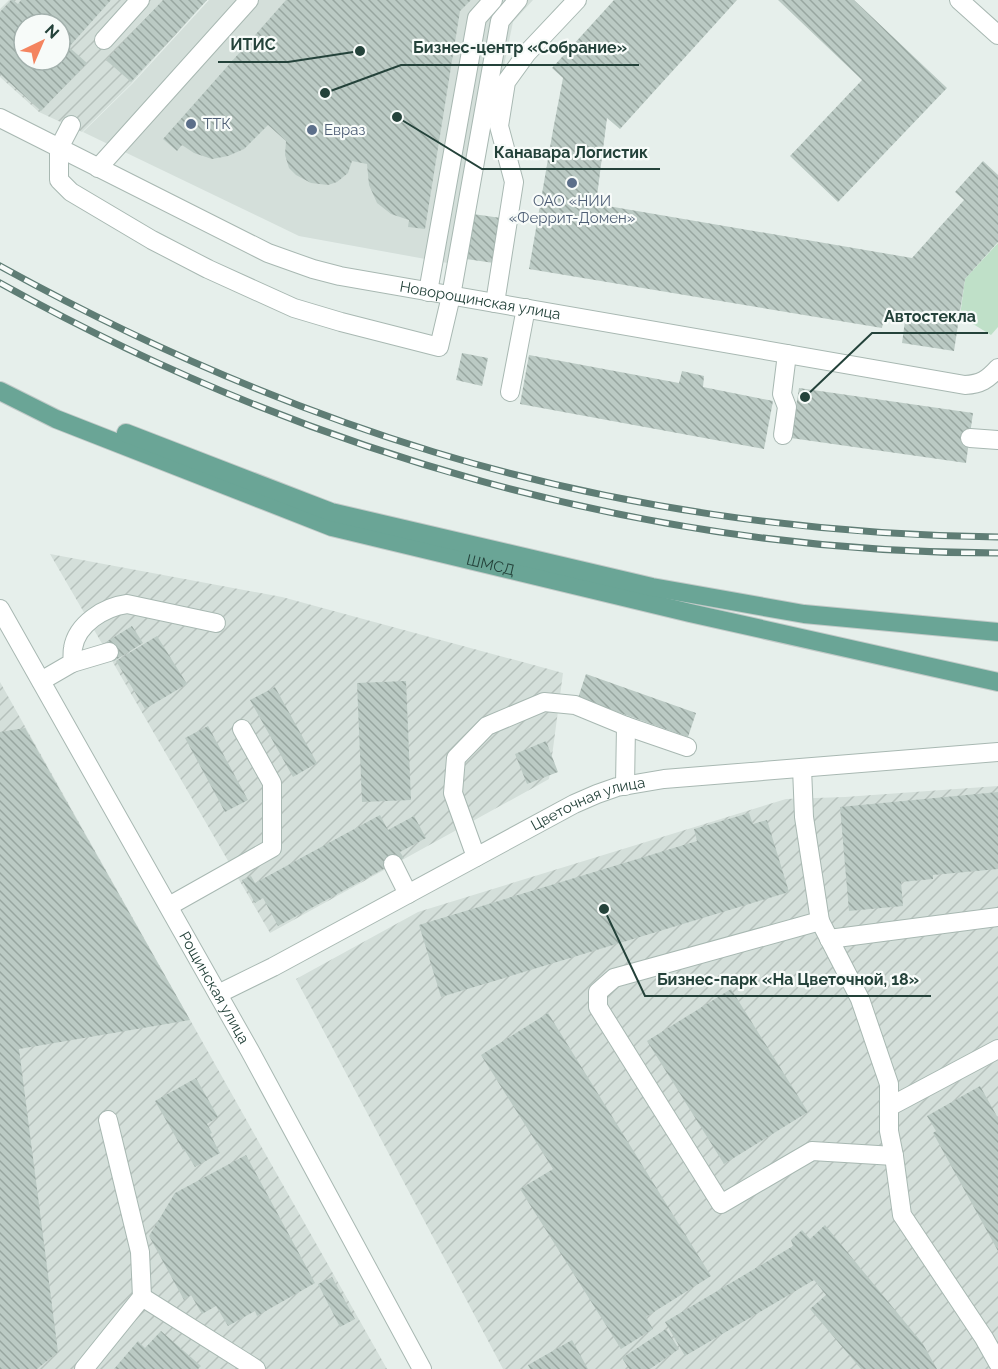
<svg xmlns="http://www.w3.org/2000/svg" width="998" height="1369" viewBox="0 0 998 1369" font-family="Raleway,sans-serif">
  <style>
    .built { fill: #d4dfda }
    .industrial { fill: url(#industrial-furrows); fill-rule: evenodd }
    .green { fill: #bfe0c8 }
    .building { fill: url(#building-back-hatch); fill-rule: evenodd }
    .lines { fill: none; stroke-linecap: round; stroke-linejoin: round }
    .minor-casing { stroke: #a8b8b2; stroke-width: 20 }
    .major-casing { stroke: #c2cac8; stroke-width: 20 }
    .minor { stroke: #fff; stroke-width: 18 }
    .major { stroke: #6aa596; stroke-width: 18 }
    .rail-casing { stroke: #5f7d75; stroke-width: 7 }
    .rail { stroke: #f7fbf9; stroke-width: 4.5; stroke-dasharray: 14; stroke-linecap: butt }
    .service-dot { fill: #5c6f8a; stroke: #f7fbf9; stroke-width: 2 }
    .labels { text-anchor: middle; stroke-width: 4.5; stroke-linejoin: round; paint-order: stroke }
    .service-label { font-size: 15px; fill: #4e5e75; stroke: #f7fbf9; text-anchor: start }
    .street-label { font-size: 15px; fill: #24423a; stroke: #f7fbf9 }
    .leader { fill: none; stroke: #24423a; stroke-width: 2 }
    .callout-dot { fill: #24423a; stroke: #f7fbf9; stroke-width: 2 }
    .callout-label { font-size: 16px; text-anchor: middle; font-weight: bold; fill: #24423a; stroke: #f7fbf9; stroke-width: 4.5; stroke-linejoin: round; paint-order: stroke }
  </style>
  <defs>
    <pattern id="industrial-furrows" width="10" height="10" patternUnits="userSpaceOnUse" patternTransform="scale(1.5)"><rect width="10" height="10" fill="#d4dfda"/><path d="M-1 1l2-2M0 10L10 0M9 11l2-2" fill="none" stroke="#b6c1bc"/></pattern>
    <pattern id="building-back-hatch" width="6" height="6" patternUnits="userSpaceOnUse" patternTransform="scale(1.5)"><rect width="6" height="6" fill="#bbcac4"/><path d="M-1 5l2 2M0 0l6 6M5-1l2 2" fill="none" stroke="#98a6a0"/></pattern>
  </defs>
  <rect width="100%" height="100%" fill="#e6efeb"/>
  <path class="built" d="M 209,0 L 533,0 L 513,22 L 473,214 L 464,266 L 299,236 L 83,132 L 132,84 Z"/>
  <path class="industrial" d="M 9,0 L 207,0 L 131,84 L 82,132 L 39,112 L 0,77 L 0,9 ZM 24,24 L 60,24 L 60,60 L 24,60 Z
    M 50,554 L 282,597 L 563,673 L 549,779 L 270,933 Z
    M 0,682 L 261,1146 L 387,1369 L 0,1369 Z
    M 998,786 L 998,1369 L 503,1369 L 296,979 L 418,912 L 786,799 L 845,797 Z"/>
  <path class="green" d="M 998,243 L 998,327 L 991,335 L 960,316 L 965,279 Z"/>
  <path class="building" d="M 11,0 L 13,0 L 18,4 L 21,0 L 111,0 L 69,47 L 87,63 L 41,111 L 0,74 L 0,12 ZM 24,24 L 60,24 L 60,60 L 24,60 Z
    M 163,0 L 207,0 L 131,82 L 106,60 Z
    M 286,0 L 471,0 L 460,11 L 425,229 L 408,227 L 409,220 L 391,214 L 377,203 L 369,185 L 367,164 L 352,161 L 348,173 L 337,182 L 328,185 L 311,183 L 296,175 L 289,168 L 285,155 L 286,141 L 268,125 L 244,149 L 228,156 L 212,159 L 194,153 L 182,145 L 177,151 L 163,139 Z
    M 614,0 L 737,0 L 620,129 L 607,118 L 596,204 L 912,258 L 964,200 L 955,192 L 983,161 L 998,175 L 998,242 L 965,279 L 954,351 L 902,343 L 905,321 L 884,317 L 882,328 L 529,269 L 553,130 L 563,78 L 552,68 Z
    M 778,0 L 854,0 L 947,88 L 838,202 L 790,156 L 862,80 Z
    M 473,214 L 501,218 L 494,263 L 466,259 Z
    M 462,353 L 488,358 L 482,386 L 456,380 Z
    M 529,355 L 679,383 L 682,371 L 704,376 L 703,387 L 773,401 L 764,449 L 520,404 Z
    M 799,388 L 973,413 L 966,463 L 791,438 Z
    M 132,626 L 143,643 L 114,661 L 103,644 Z
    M 157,636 L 187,684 L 145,709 L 116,661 Z
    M 586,674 L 696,713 L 688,737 L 578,698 Z
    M 406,681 L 411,800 L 362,802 L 357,683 Z
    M 275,687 L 317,763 L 293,777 L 250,700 Z
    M 208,726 L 248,800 L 225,812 L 185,738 Z
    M 25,728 L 190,1020 L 19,1049 L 58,1352 L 37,1369 L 0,1369 L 0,732 Z
    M 546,741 L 558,772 L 527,784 L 515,754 Z
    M 998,792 L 998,869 L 933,875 L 933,879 L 901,882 L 903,906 L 849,911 L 840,807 Z
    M 749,813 L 753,824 L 767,820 L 789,892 L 441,997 L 419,925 L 697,841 L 694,829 Z
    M 380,815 L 388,830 L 414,816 L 426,838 L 400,852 L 404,858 L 278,926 L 263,898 L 255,903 L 242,880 L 251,876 L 255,883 Z
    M 731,989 L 808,1112 L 724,1164 L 647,1041 Z
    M 548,1013 L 711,1276 L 646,1317 L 653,1329 L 621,1349 L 520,1189 L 553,1169 L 481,1055 Z
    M 196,1078 L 218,1117 L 207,1124 L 212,1133 L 210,1134 L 220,1153 L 195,1167 L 184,1149 L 183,1150 L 155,1101 Z
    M 980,1086 L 998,1118 L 998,1251 L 933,1133 L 936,1131 L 927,1116 Z
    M 246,1155 L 315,1283 L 257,1316 L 255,1311 L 228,1326 L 216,1306 L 202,1314 L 191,1295 L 184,1300 L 149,1236 L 175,1193 Z
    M 825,1225 L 923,1344 L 937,1369 L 861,1369 L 810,1309 L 826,1295 L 814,1280 L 685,1356 L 665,1322 L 793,1246 L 791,1240 L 802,1230 L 810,1239 Z
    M 332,1277 L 355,1319 L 340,1327 L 318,1284 Z
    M 666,1329 L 679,1349 L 650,1369 L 629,1369 L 622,1358 Z
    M 161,1331 L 201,1366 L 198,1369 L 114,1369 L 138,1341 L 145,1348 Z
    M 572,1340 L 588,1369 L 530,1369 L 528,1365 Z"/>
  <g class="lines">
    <defs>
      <g id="minor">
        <path d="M 959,0 L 998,35"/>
        <path d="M 104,40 L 140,0"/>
        <path id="s1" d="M 0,118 L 268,253 L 313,269 L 340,276 L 965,385 C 981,384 987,380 998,368"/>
        <path d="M 71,125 L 59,148 L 59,180 L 71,192 L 152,240 L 208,269 L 294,308 L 341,322 L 439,347 L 451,296 L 500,21 L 518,0"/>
        <path d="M 98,168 L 249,0"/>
        <path d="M 428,292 L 477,18 L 493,0"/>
        <path d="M 495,303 L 514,182 L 499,126 L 506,82 L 527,53 L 577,0"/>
        <path d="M 510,392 L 526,308"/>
        <path d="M 783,435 L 787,407 L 782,394 L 787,354"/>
        <path d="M 970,438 L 998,440"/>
        <path id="s2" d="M 0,609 L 250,1051 L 422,1369"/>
        <path d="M 72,663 L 109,652"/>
        <path d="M 41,681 L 72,663 C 73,659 72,653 73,648 C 77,624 104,607 127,604 L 216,623"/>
        <path d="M 802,768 L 804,817 L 820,921 L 860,999 L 889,1084 L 889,1131 L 894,1156 L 902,1215 L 984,1338 L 998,1363"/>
        <path d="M 625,786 L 626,726"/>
        <path d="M 476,857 L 453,793 L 456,758 L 487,726 L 544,702 L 575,705 L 626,726 L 687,747"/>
        <path d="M 393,864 L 408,894"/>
        <path d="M 169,906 L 272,848 L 272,783 L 242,729"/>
        <path d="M 820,921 L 614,978 L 598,992 L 598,1007 L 721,1204 L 812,1151 L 894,1156"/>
        <path d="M 829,939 L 998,917"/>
        <path id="s3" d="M 218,994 L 273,967 L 574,804 L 597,794 L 617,787 L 664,779 L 998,752"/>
        <path d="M 889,1107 L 998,1049"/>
        <path d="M 142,1297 L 256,1369"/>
        <path d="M 84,1369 L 142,1297 L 140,1252 L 108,1120"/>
      </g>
      <g id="major">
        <path id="s4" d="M 0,391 L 56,419 L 332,527 L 690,613 L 998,682"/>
        <path d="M 126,433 L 331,512 L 652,587 L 804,614 L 998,632"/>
      </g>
    </defs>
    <use href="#minor" class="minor-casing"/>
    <use href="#major" class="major-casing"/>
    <use href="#minor" class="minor"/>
    <use href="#major" class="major"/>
    <defs>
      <path id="rail" d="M 0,266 C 138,342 284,406 434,452 C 614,507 810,535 998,537
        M 0,283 C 303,452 650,553 998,553"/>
    </defs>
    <use href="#rail" class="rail-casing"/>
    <use href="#rail" class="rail"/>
  </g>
  <g class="service-dot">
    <circle cx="191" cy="124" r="6"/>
    <circle cx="312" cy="130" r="6"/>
    <circle cx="572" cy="183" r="6"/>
  </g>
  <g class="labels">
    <g class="service-label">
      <text x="203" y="129">ТТК</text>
      <text x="324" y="135">Евраз</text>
      <text x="572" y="206" text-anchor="middle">ОАО «НИИ<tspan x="572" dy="17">«Феррит-Домен»</tspan></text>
    </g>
    <g class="street-label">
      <text dy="5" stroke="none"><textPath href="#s1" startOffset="518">Новорощинская улица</textPath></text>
      <text dy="5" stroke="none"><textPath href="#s4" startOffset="522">ШМСД</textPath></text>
      <text dy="5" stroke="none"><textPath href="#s3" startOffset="417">Цветочная улица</textPath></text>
      <text dy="5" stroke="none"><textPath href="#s2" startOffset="435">Рощинская улица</textPath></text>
    </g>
  </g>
  <path class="leader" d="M360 51L288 62H218M325 93L401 65H639M397 117L482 169H660M805 397L872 333H988M604 909L645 996H931"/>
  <g class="callout-dot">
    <circle cx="360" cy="51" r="6"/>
    <circle cx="325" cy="93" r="6"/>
    <circle cx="397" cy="117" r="6"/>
    <circle cx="805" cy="397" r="6"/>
    <circle cx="604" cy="909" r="6"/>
  </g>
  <g class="callout-label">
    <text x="253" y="50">ИТИС</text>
    <text x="520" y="53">Бизнес-центр «Собрание»</text>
    <text x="571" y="158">Канавара Логистик</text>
    <text x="930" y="322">Автостекла</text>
    <text x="788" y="985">Бизнес-парк «На Цветочной, 18»</text>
  </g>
  <g transform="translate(42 42) rotate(44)"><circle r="28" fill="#f7fbf9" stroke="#a3b1ad" stroke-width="1.5"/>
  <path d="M0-4.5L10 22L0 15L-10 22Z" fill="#f4845f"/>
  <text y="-9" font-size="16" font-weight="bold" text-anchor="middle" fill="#24423a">N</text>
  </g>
</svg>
